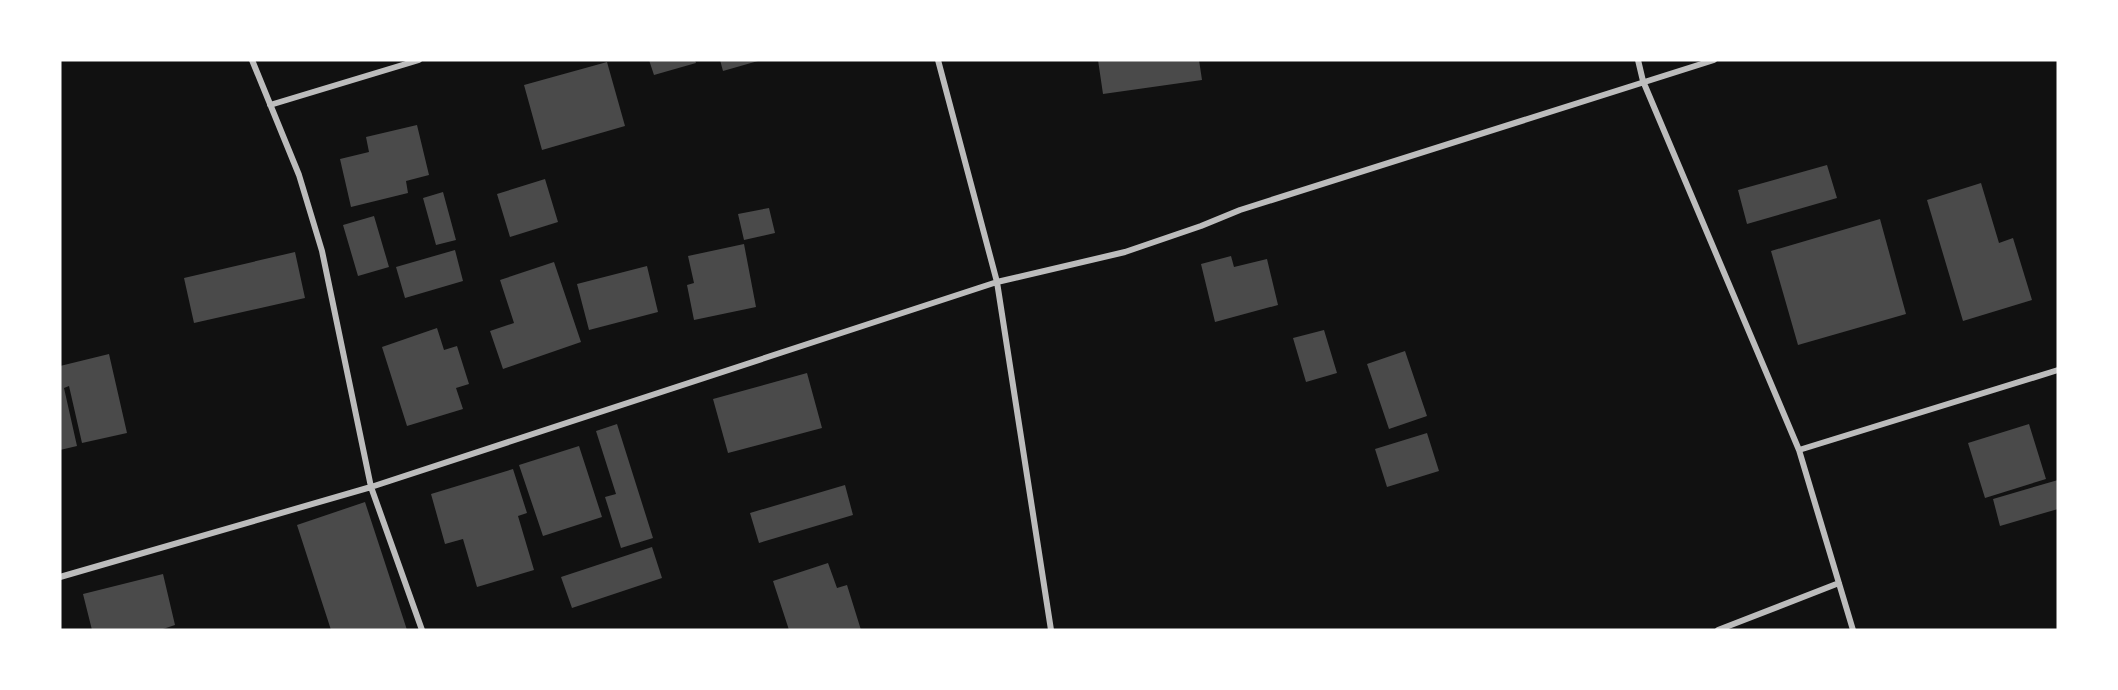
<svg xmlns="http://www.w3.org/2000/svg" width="2118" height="690" viewBox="0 0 2118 690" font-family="Literata,serif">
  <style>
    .building { fill: #4a4a4a }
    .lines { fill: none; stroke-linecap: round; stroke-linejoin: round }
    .minor { stroke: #bcbcbc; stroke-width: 6 }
  </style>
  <rect width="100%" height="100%" fill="#111"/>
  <path class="building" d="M 649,60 L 695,60 L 696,63 L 654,75 Z
    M 720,60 L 758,60 L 758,61 L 723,71 Z
    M 1098,60 L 1199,60 L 1202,80 L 1103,94 Z
    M 607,62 L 625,126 L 542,150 L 524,85 Z
    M 417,125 L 429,175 L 406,181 L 408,193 L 351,207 L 340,159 L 369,152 L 366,137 Z
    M 1827,165 L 1837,198 L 1747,224 L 1738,190 Z
    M 545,179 L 558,222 L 510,237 L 497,194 Z
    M 1981,183 L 1999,243 L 2013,238 L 2032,300 L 1963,321 L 1927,200 Z
    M 443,192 L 456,240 L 436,245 L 423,198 Z
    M 769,208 L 775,233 L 744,240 L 738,214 Z
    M 374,216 L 389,267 L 358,276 L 343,225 Z
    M 1880,219 L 1906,314 L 1798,345 L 1771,251 Z
    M 744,244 L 756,307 L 694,320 L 687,285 L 694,283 L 688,256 Z
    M 455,250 L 463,281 L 405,298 L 396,267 Z
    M 295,252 L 305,298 L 194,323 L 184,278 Z
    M 1231,256 L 1234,267 L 1267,259 L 1278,305 L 1215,322 L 1201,264 Z
    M 554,262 L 581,342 L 503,369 L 490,331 L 514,323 L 500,280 Z
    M 647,266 L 658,312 L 589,330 L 577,284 Z
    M 437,328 L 444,350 L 457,346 L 469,384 L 456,388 L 463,409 L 407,426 L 382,347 Z
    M 1324,330 L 1337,373 L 1306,382 L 1293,338 Z
    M 1405,351 L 1427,416 L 1389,429 L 1367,364 Z
    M 109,354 L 127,433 L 82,443 L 69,386 L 64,388 L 77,446 L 60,450 L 60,366 Z
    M 807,373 L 822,428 L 728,453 L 713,399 Z
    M 617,424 L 653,538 L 621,548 L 605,497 L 616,494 L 596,431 Z
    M 2029,424 L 2046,479 L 1985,498 L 1968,443 Z
    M 1427,433 L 1439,471 L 1387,487 L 1375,449 Z
    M 579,446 L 602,517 L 543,536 L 519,465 Z
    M 513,469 L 527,513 L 518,516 L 534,570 L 477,587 L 463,539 L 445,544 L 431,494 Z
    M 2058,480 L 2058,509 L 2000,526 L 1993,499 Z
    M 845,485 L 853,515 L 759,543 L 750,513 Z
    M 365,502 L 407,630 L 331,630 L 297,525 Z
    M 652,547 L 662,578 L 572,608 L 561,577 Z
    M 828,563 L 837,588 L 847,585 L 861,630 L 789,630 L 773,581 Z
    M 163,574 L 175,625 L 160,630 L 92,630 L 83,594 Z"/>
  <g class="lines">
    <path class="minor" d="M 252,60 L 299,175 L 322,251 L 371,487 L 422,630
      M 938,60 L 997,282 L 1051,630
      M 1638,60 L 1643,81 L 1799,450 L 1853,630
      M 270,105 L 419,60
      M 1799,450 L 2058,370
      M 60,577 L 371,487 L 997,282 L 1125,252 L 1201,226 L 1240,210 L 1714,60
      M 1718,630 L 1839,583"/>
  </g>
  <rect width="2118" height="690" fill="none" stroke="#ffffff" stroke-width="123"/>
</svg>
